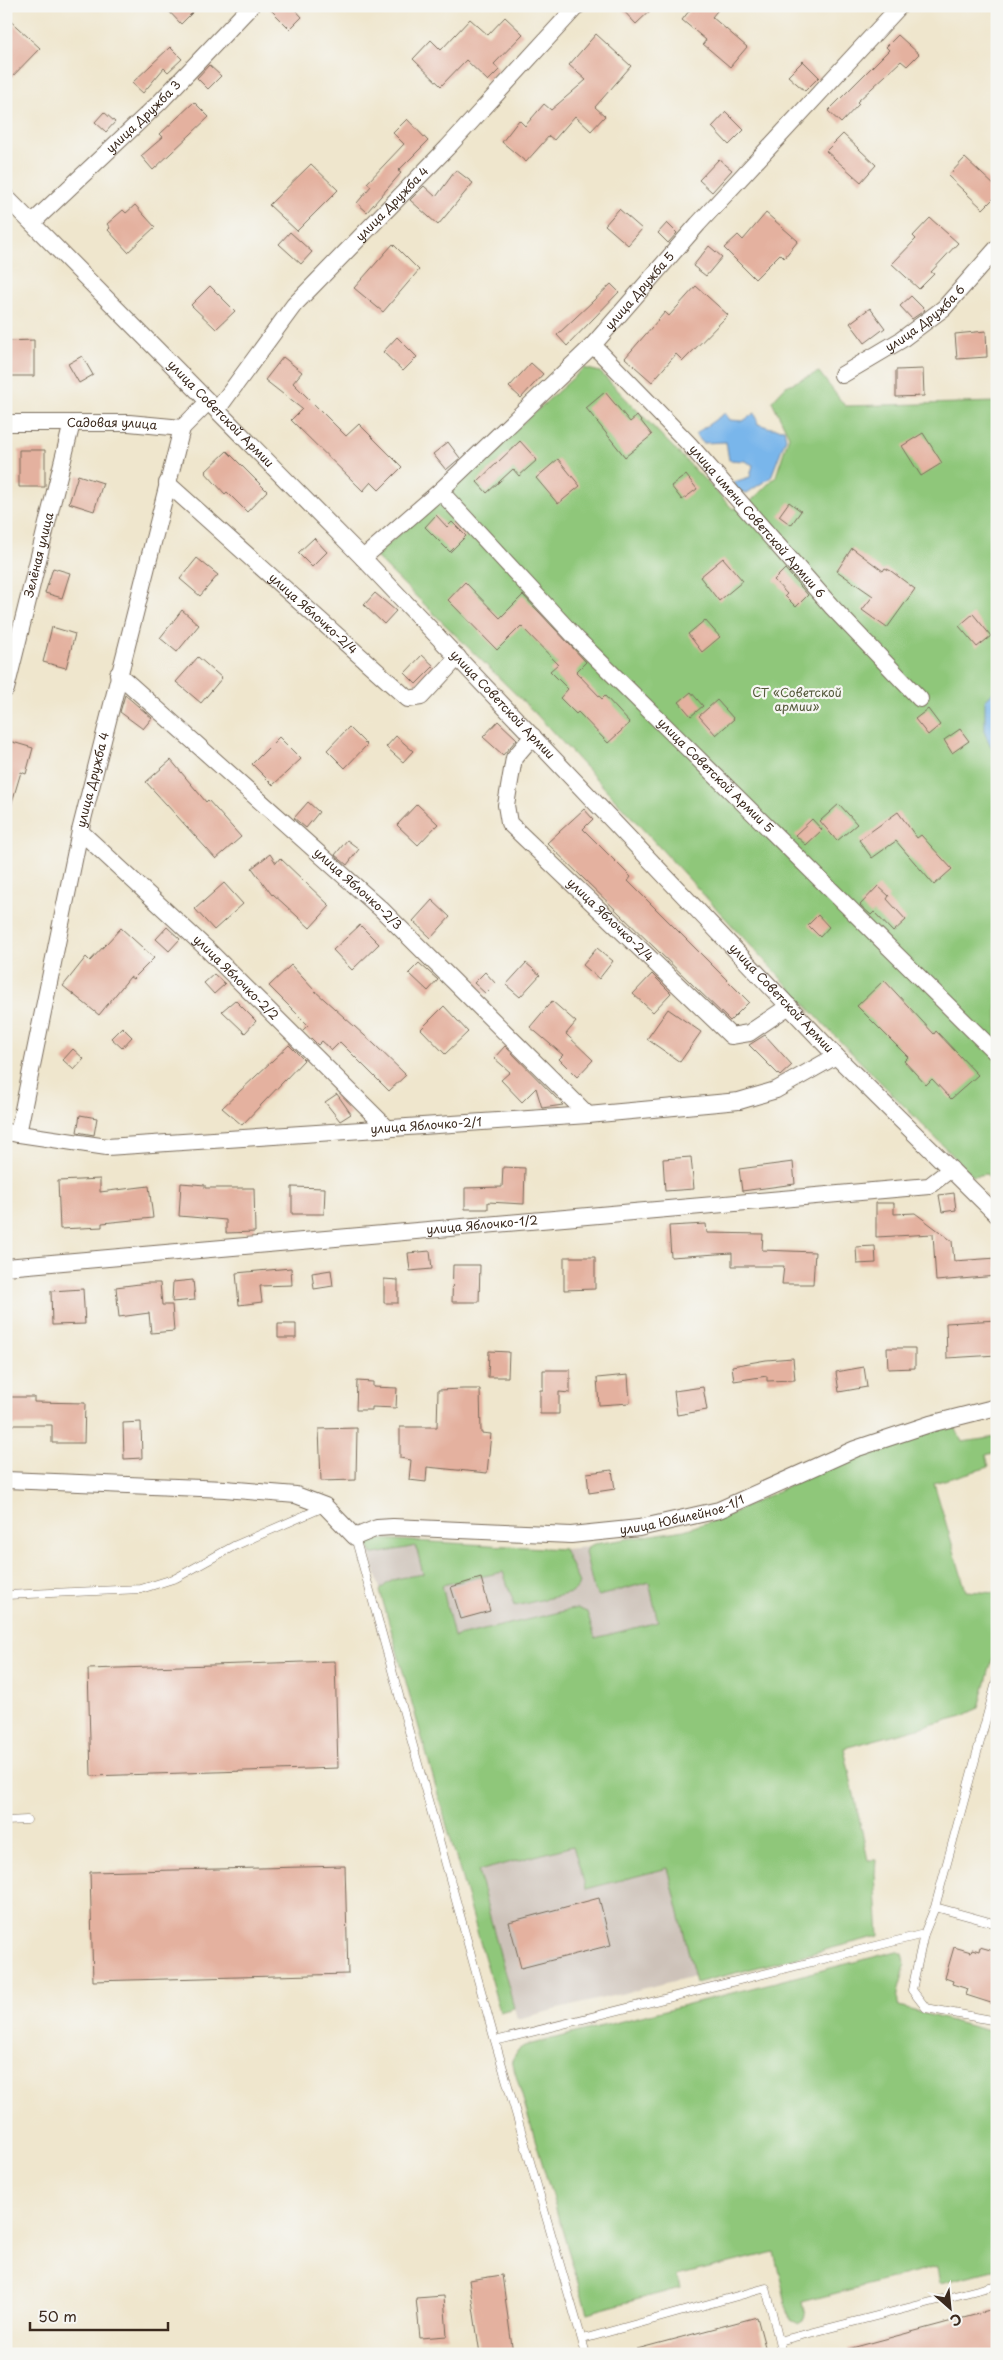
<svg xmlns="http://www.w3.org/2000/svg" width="1003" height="2360" viewBox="0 0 1003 2360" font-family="'Playpen Sans',sans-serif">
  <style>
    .industrial { fill: #cdc2b9 }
    .green { fill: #8fc77a; stroke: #65784c }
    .water { fill: #79b6eb; stroke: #5a7084 }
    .building { fill: #e4b19f }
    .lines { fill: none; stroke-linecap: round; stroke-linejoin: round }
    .lane-casing { stroke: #7a6c5b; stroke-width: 9 }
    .street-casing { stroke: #7a6c5b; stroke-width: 18 }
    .lane { stroke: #fff; stroke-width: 8 }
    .street { stroke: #fff; stroke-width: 16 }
    .labels { text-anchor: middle; stroke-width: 4.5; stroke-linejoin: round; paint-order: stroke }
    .street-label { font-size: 12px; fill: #3b2a1e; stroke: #f6f6f2 }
    .park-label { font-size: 12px; fill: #54593a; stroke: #f6f6f2 }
  </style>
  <rect width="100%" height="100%" fill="#f6f6f2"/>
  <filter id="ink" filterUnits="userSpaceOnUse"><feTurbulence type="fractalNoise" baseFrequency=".02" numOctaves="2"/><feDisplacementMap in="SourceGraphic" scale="10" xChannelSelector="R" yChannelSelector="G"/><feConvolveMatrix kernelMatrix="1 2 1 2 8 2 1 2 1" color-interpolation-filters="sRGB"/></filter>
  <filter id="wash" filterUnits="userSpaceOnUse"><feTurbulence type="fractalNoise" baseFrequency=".0096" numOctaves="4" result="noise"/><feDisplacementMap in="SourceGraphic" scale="20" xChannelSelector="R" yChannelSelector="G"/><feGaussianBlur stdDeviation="1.12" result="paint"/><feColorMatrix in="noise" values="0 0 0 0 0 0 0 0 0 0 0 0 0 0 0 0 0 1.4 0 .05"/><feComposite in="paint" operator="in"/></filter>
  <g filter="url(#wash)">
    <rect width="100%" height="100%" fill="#efe6cd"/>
    <path class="industrial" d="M 376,1539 L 564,1549 L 587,1547 L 585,1552 L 594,1590 L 599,1596 L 649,1582 L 658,1623 L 444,1674 L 403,1673 L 368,1546 L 370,1541 Z
      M 573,1846 L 586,1889 L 668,1868 L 695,1976 L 517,2019 L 478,1871 Z"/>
    <path class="green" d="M 584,368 L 600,372 L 733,509 L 750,502 L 776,476 L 789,436 L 772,401 L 786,386 L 819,372 L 845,406 L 997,402 L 997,1183 L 986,1174 L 973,1176 L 828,1029 L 536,714 L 375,556 Z
      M 949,1427 L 955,1427 L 962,1442 L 997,1437 L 997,1452 L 986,1455 L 989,1467 L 934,1483 L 966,1591 L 997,1593 L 997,1642 L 979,1708 L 963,1716 L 844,1748 L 868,1860 L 876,1860 L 875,1874 L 879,1936 L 696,1983 L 668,1868 L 586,1889 L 573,1846 L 478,1871 L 514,2008 L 500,2012 L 380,1591 C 389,1577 408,1577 423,1574 L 416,1546 L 376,1554 L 372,1554 L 368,1546 L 370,1541 L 376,1539 L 564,1549 L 579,1583 L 577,1588 L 571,1593 L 515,1606 L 503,1572 L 442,1585 L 454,1637 L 577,1608 L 587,1612 L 595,1638 L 658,1622 L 649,1582 L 599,1596 L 594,1590 L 585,1552 L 587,1547 L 594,1544 L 684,1530 L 727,1516 L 820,1470 L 889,1444 Z
      M 897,1951 L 903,1954 C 910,1971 893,1989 899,2007 L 997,2033 L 997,2269 L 940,2283 L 937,2267 L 802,2302 L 805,2316 L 803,2321 L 798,2324 L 790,2320 L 774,2252 L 677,2276 L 680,2288 L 587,2313 L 514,2069 L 512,2060 L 518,2050 L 524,2046 Z"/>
    <path class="water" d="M 725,413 L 730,420 L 743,421 L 755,413 L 758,424 L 771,428 L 784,429 L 786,438 L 771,477 L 747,493 L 738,491 L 734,482 L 750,477 L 753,465 L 745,461 L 729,460 L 726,442 L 703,443 L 695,434 Z
      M 997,688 L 997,758 L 985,734 L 985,701 Z"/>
    <g id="blocks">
      <path class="building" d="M 164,6 L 199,6 L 181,24 Z
        M 267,6 L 292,6 L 302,17 L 290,29 Z
        M 619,6 L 655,6 L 636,24 Z
        M 693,6 L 721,6 L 712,17 L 747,47 L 730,67 L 703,44 L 706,40 L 682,20 Z
        M 6,17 L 40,48 L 6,83 Z
        M 505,17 L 523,34 L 494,64 L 499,70 L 488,81 L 466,60 L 441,86 L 413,59 L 431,40 L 441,50 L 470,19 L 488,35 Z
        M 596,34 L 631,66 L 595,107 L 605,116 L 591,131 L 575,116 L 554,140 L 549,136 L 526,162 L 502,142 L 519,120 L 525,126 L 544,104 L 551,110 L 586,80 L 569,65 Z
        M 898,35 L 919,54 L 907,66 L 901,61 L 857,102 L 859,104 L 841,123 L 828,111 L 889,50 L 886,47 Z
        M 170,47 L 182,59 L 168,72 L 164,68 L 143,93 L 132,83 Z
        M 803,61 L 819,77 L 805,91 L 788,76 Z
        M 209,65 L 221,76 L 208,89 L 197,78 Z
        M 194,102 L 209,117 L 153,170 L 141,156 L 163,137 L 160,134 Z
        M 104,112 L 115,122 L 106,132 L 95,122 Z
        M 726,112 L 744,130 L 729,145 L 712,127 Z
        M 407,119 L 428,141 L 398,171 L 401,173 L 367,212 L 357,203 L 371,186 L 367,183 L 404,144 L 393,133 Z
        M 843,134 L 876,165 L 861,182 L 826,151 Z
        M 965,158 L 997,188 L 997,195 L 983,209 L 948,176 Z
        M 719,159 L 732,170 L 712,192 L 699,180 Z
        M 311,164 L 338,190 L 297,231 L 269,205 Z
        M 456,170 L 473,183 L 438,225 L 410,200 L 424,186 L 436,197 Z
        M 135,205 L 155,227 L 128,252 L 108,230 L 110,228 L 107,224 L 123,210 L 126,213 Z
        M 619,209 L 642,229 L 628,245 L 605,225 Z
        M 766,213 L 798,241 L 784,258 L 780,254 L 755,279 L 724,248 L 738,235 L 743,240 Z
        M 930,218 L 958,243 L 931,272 L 934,274 L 919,289 L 892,264 L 916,239 L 913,236 Z
        M 667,223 L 677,233 L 668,243 L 658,233 Z
        M 290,232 L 312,252 L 301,264 L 279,244 Z
        M 393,244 L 419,270 L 383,312 L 354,288 Z
        M 709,246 L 722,257 L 706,276 L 693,266 Z
        M 611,284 L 619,292 L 567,346 L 557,335 Z
        M 210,286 L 235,311 L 216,329 L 191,305 Z
        M 696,286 L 728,315 L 683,361 L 676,354 L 652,382 L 625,358 L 665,312 L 669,316 Z
        M 911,296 L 925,310 L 912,319 L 900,306 Z
        M 870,308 L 885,328 L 865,343 L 850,323 Z
        M 986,331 L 987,357 L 957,359 L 955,334 Z
        M 397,337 L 417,357 L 403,371 L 383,352 Z
        M 34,340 L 34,376 L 6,376 L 6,341 Z
        M 82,356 L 93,375 L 79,383 L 68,364 Z
        M 283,357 L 302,372 L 293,383 L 346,436 L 359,424 L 402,467 L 379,490 L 371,482 L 363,491 L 291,420 L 302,409 L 265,380 Z
        M 531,363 L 543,374 L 521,398 L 509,387 Z
        M 923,369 L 924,396 L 896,397 L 896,370 Z
        M 605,392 L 630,422 L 637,416 L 652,435 L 625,457 L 586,408 Z
        M 923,433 L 942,463 L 921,476 L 902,446 Z
        M 520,441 L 537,460 L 519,476 L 513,469 L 487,493 L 477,482 Z
        M 448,442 L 460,458 L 446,470 L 433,454 Z
        M 19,450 L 45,450 L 45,487 L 19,487 Z
        M 227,451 L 267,491 L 247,512 L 227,492 L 225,494 L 205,472 Z
        M 558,459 L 580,486 L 558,504 L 536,478 Z
        M 78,475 L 103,483 L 94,511 L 69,503 Z
        M 686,475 L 697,489 L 682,500 L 671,486 Z
        M 789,502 L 801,511 L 791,525 L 779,516 Z
        M 436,515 L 447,527 L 452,522 L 466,536 L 450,552 L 425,527 Z
        M 314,538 L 327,552 L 312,567 L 298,553 Z
        M 852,548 L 883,571 L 885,568 L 891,571 L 915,589 L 887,628 L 862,610 L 873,596 L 837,571 Z
        M 197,558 L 218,575 L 200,596 L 180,579 Z
        M 723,558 L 743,581 L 719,601 L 700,577 Z
        M 53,568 L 70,573 L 62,598 L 45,593 Z
        M 785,569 L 808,595 L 796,607 L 785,596 L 787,594 L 774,580 Z
        M 465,582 L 500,618 L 523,595 L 586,662 L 576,672 L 602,699 L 605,696 L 630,723 L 608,743 L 578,712 L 576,714 L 560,698 L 568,689 L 550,671 L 558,664 L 521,626 L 497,650 L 448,600 Z
        M 375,593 L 396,611 L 384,624 L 364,605 Z
        M 182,610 L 199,625 L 177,652 L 160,638 Z
        M 973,614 L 991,636 L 977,647 L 959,626 Z
        M 705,620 L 720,637 L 702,652 L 688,634 Z
        M 52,627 L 75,634 L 66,668 L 43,662 Z
        M 422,655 L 434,666 L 416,684 L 405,673 Z
        M 198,657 L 222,678 L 201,703 L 176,682 Z
        M 691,692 L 703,706 L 691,716 L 679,702 Z
        M 125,695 L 152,718 L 143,729 L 120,712 Z
        M 717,700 L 734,719 L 716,735 L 699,716 Z
        M 928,709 L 940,725 L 928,735 L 915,719 Z
        M 498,721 L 517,739 L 503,755 L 483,737 Z
        M 349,727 L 367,745 L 345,768 L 327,750 Z
        M 960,729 L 969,741 L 952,753 L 944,740 Z
        M 396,736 L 413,751 L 403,762 L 386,747 Z
        M 279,737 L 301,759 L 273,785 L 252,764 Z
        M 9,741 L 33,748 L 26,774 L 21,772 L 10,809 L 6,808 L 6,749 Z
        M 171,760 L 206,802 L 208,800 L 241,837 L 216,859 L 146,782 Z
        M 308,802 L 319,812 L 306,828 L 294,818 Z
        M 417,804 L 438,824 L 418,845 L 397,825 Z
        M 839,804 L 857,824 L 837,841 L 820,821 Z
        M 584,809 L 593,819 L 583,829 L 631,877 L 628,881 L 749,1002 L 730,1021 L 547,843 Z
        M 898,812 L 917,838 L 921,835 L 952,869 L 934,885 L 896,841 L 872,858 L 859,840 Z
        M 812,819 L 822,830 L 806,845 L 795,835 Z
        M 347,840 L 359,849 L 347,865 L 335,855 Z
        M 270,854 L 276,863 L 280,858 L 330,906 L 310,928 L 273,894 L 272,895 L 252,868 Z
        M 224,883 L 243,904 L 214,930 L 195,909 Z
        M 878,886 L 889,896 L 887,899 L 906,920 L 893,932 L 874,912 L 871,915 L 860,905 Z
        M 432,900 L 450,917 L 431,938 L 413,921 Z
        M 818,915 L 829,927 L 820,937 L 808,925 Z
        M 360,925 L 379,944 L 352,970 L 333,950 Z
        M 167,927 L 180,939 L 169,951 L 156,939 Z
        M 121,928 L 154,958 L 133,979 L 130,977 L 99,1015 L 63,986 L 86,957 L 90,961 Z
        M 597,948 L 613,961 L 599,979 L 583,965 Z
        M 419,963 L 438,980 L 428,991 L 409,973 Z
        M 526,963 L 540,975 L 520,997 L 506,985 Z
        M 291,965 L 315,991 L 374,1044 L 406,1075 L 389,1091 L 340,1042 L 332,1050 L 322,1041 L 318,1045 L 303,1030 L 308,1025 L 269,986 Z
        M 485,972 L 496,984 L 486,994 L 474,983 Z
        M 214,974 L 225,984 L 214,994 L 204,983 Z
        M 652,974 L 671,993 L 653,1012 L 633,994 Z
        M 884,980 L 934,1034 L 936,1031 L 978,1075 L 951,1099 L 932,1079 L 926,1085 L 904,1061 L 908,1057 L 857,1006 Z
        M 235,1000 L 256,1021 L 245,1033 L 222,1011 Z
        M 552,1001 L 576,1022 L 566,1034 L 593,1060 L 577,1077 L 559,1059 L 563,1055 L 530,1027 Z
        M 444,1006 L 468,1032 L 445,1054 L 421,1029 Z
        M 668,1009 L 701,1032 L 680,1062 L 647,1039 Z
        M 122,1027 L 132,1037 L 122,1048 L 111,1038 Z
        M 765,1035 L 792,1065 L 780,1076 L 749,1045 Z
        M 289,1045 L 304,1060 L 242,1125 L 222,1108 Z
        M 505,1046 L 563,1105 L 542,1108 L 536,1088 L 522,1102 L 501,1080 L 510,1072 L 494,1058 Z
        M 73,1049 L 84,1059 L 74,1070 L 63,1060 Z
        M 337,1094 L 351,1114 L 340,1121 L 325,1102 Z
        M 80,1115 L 97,1118 L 94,1135 L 77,1132 Z
        M 691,1157 L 694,1189 L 665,1191 L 663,1159 Z
        M 793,1162 L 795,1184 L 742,1191 L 739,1169 Z
        M 503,1167 L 525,1168 L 524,1204 L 488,1202 L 488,1209 L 465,1209 L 465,1188 L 502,1187 Z
        M 100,1179 L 100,1192 L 149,1186 L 153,1218 L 102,1223 L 102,1227 L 60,1229 L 58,1181 Z
        M 181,1183 L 205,1185 L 205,1188 L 254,1188 L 255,1232 L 226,1233 L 226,1220 L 179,1216 Z
        M 292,1187 L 325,1188 L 324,1214 L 292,1214 Z
        M 954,1193 L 956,1210 L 942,1212 L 939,1195 Z
        M 876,1203 L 894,1203 L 894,1214 L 915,1213 L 952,1241 L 954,1261 L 997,1258 L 997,1276 L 936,1281 L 933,1234 L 876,1237 Z
        M 706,1224 L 707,1233 L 763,1234 L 762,1250 L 815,1252 L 813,1284 L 782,1284 L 784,1266 L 732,1266 L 732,1253 L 671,1257 L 669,1226 Z
        M 875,1246 L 876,1263 L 857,1264 L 856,1247 Z
        M 430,1251 L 432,1269 L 410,1271 L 408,1253 Z
        M 564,1257 L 595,1257 L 595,1289 L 564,1290 Z
        M 453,1265 L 480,1265 L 479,1302 L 452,1302 Z
        M 291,1268 L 292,1285 L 260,1286 L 262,1302 L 239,1305 L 236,1273 Z
        M 331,1270 L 333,1286 L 314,1289 L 312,1273 Z
        M 384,1279 L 398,1280 L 398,1303 L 384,1303 Z
        M 193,1280 L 195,1300 L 172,1302 L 173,1282 Z
        M 147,1283 L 160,1283 L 162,1305 L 172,1305 L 174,1331 L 151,1333 L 149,1313 L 119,1317 L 116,1287 Z
        M 83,1289 L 85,1324 L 52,1325 L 51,1291 Z
        M 997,1320 L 997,1355 L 947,1358 L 946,1323 Z
        M 278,1324 L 296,1324 L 296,1338 L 278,1338 Z
        M 887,1348 L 915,1348 L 915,1368 L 888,1369 Z
        M 489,1351 L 509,1352 L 508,1377 L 488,1377 Z
        M 793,1358 L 795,1380 L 767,1381 L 767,1376 L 734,1381 L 732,1366 L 766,1360 Z
        M 864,1367 L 867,1387 L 839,1392 L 836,1372 Z
        M 543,1370 L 570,1370 L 570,1393 L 559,1392 L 559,1414 L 540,1414 L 540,1390 L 543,1390 Z
        M 628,1375 L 630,1403 L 599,1405 L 597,1378 Z
        M 357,1381 L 373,1382 L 373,1387 L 397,1388 L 396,1408 L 372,1407 L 372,1410 L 356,1410 Z
        M 703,1387 L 707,1410 L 677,1415 L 674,1391 Z
        M 463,1389 L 480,1389 L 481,1433 L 491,1434 L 487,1473 L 427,1467 L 426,1482 L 409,1480 L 411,1460 L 400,1458 L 400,1427 L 437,1427 L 438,1390 Z
        M 6,1397 L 34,1397 L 34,1402 L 85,1403 L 84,1443 L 52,1443 L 52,1425 L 6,1425 Z
        M 141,1422 L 142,1458 L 124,1459 L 123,1423 Z
        M 357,1428 L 356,1480 L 321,1481 L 319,1429 Z
        M 612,1470 L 615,1489 L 589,1493 L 587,1473 Z
        M 481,1578 L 490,1611 L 461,1619 L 451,1587 Z
        M 335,1661 L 338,1768 L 91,1776 L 88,1669 Z
        M 345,1866 L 348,1974 L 93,1981 L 90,1872 Z
        M 599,1898 L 611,1945 L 521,1968 L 509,1922 Z
        M 954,1947 L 971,1952 L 972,1949 L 979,1951 L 980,1947 L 997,1952 L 997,1996 L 994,2004 L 966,1995 L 968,1989 L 952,1984 L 953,1981 L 945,1978 Z
        M 502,2275 L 513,2354 L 480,2354 L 469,2280 Z
        M 444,2296 L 447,2336 L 420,2338 L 416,2298 Z
        M 997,2309 L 997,2354 L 849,2354 L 848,2349 Z
        M 757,2317 L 767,2354 L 637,2354 L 637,2349 Z"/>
    </g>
  </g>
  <g filter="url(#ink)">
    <use href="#blocks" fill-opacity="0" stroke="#7a6c5b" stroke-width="1"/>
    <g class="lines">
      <defs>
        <path id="lane" d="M 355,1537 L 495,2041 L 586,2354
          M 6,1595 L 141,1589 L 176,1578 L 234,1546 L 324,1507
          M 997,1679 L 935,1907 L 924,1934 L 912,1990 L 926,2008 L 997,2021
          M 6,1821 L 27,1820
          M 935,1907 L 997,1924
          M 495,2041 L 924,1934
          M 583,2339 L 766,2288 L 779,2341
          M 782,2354 L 779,2341 L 997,2285"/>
        <g id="street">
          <path id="s1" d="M 6,197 L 363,558 L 836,1056 L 997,1215"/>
          <path id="s2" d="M 32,223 L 159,103 L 251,6"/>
          <path id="s3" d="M 593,345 L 689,444 L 832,607 L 920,699"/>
          <path id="s4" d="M 842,375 L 901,340 L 944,308 L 997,248"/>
          <path id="s5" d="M 217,410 L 294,305 L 447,148 L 577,6"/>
          <path id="s6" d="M 6,423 L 129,423 L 182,428 L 208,402"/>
          <path id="s7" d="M 167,483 L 408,699 L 421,697 L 458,657"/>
          <path id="s8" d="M 440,491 L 578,640 L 997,1054"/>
          <path id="s9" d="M 363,558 L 440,491 L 593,345 L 698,224 L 900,6"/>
          <path id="s10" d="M 118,674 L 381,909 L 588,1115"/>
          <path id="s11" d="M 6,689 L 72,423"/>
          <path id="s12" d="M 533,736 L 514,758 L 506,805 L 509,823 L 731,1036 L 749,1033 L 789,1006"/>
          <path id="s13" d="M 80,831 L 206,948 L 388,1129"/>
          <path id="s14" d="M 6,1132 L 107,1147 L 588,1115 L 739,1101 L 776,1090 L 836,1056"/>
          <path id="s15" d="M 18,1134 L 80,831 L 182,428"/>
          <path id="s16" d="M 6,1267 L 929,1186 L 951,1169"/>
          <path id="s17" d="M 6,1480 L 225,1489 L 296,1495 L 325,1506 L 355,1537 L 377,1528 L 393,1527 L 571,1535 L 639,1528 L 719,1510 L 855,1449 L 930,1424 L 997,1407"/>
        </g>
      </defs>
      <use href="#lane" class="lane-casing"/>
      <use href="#street" class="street-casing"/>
      <use href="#lane" class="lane"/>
      <use href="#street" class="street"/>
    </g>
  </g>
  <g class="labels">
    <g class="street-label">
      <text dy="4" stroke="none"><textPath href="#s2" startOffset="154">улица Дружба 3</textPath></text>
      <text dy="4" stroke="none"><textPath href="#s5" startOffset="271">улица Дружба 4</textPath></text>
      <text dy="4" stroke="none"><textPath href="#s9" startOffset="385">улица Дружба 5</textPath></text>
      <text dy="4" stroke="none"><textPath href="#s4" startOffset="101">улица Дружба 6</textPath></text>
      <text dy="4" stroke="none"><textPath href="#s1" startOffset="305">улица Советской Армии</textPath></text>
      <text dy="4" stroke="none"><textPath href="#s6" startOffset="106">Садовая улица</textPath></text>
      <text dy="4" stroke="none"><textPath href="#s3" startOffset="241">улица имени Советской Армии 6</textPath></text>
      <text dy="4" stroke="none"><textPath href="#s11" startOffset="138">Зелёная улица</textPath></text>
      <text dy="4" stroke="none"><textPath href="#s7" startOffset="196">улица Яблочко-2/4</textPath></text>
      <text dy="4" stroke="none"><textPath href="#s1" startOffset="710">улица Советской Армии</textPath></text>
      <text dy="4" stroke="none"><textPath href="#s8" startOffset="396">улица Советской Армии 5</textPath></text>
      <text dy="4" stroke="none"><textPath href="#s15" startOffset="362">улица Дружба 4</textPath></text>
      <text dy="4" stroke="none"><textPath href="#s10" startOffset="322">улица Яблочко-2/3</textPath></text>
      <text dy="4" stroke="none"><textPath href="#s12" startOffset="235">улица Яблочко-2/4</textPath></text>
      <text dy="4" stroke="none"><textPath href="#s13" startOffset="214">улица Яблочко-2/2</textPath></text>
      <text dy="4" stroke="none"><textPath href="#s1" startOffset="1115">улица Советской Армии</textPath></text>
      <text dy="4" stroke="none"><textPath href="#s14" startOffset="422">улица Яблочко-2/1</textPath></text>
      <text dy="4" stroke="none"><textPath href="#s16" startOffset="478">улица Яблочко-1/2</textPath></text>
      <text dy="4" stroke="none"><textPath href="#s17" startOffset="696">улица Юбилейное-1/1</textPath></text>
    </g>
    <g class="park-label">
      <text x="797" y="697">СТ «Советской<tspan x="797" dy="14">армии»</tspan></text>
    </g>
  </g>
  <rect width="1003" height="2360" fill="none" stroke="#f6f6f2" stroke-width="25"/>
  <g transform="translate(950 2308) rotate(153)" stroke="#f6f6f2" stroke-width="4" paint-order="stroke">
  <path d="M0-4L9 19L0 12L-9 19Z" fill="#3b2a1e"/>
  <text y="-8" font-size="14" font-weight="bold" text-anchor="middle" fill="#3b2a1e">С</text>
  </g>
  <path d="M30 2322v8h138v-8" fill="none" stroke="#3b2a1e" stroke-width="2.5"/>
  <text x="38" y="2322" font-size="15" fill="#3b2a1e" stroke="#f6f6f2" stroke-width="4" paint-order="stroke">50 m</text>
</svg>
